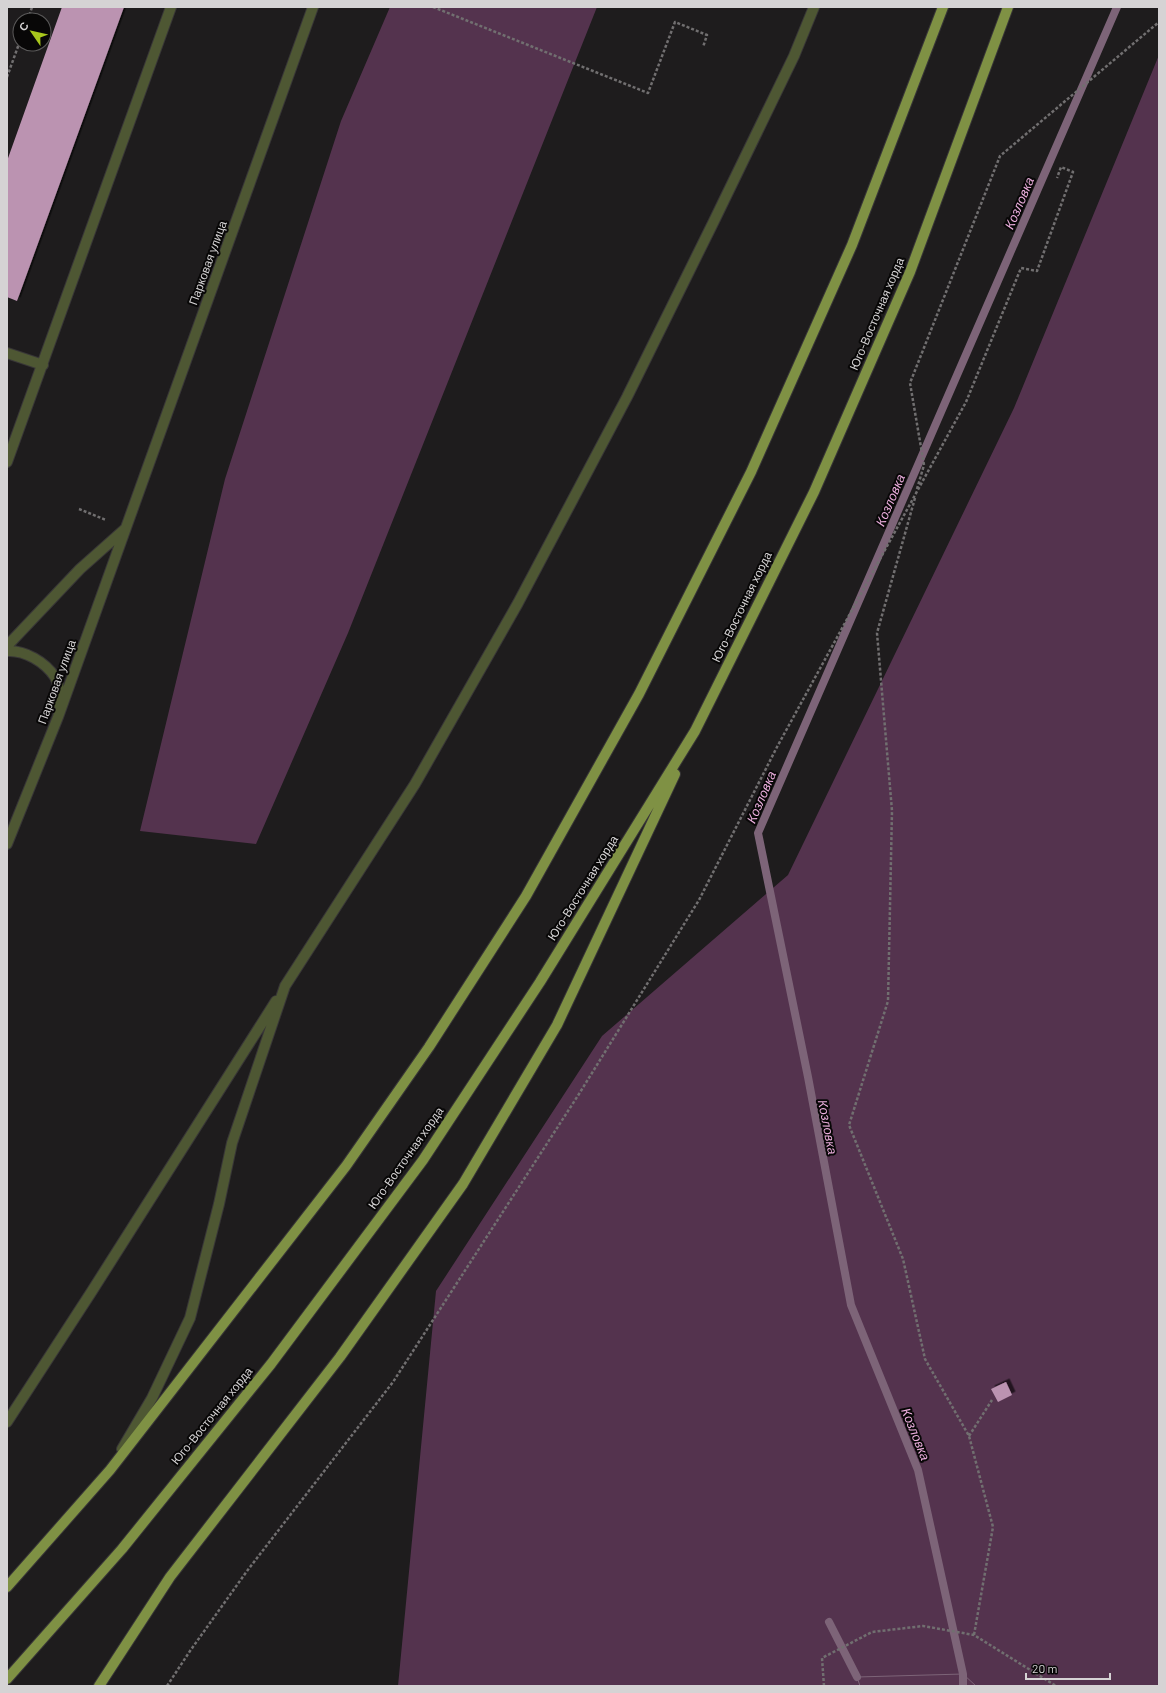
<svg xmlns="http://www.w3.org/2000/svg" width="1166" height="1693" viewBox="0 0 1166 1693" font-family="Barlow,sans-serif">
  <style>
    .forest { fill: #54334e }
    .water { fill: #573550; stroke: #7d6478 }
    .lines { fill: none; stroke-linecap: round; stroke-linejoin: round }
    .stream { stroke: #7d6478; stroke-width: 8 }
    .building { fill: #bb93b1; filter: url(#shadow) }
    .service-casing { stroke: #383637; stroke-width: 12 }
    .minor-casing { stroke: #383637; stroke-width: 12 }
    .primary-casing { stroke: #383637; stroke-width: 12 }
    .path { stroke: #716f70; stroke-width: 2.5; stroke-dasharray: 3 2; stroke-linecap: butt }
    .service { stroke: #4e5733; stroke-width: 10 }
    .minor { stroke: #4e5733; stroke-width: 10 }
    .primary { stroke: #7f9144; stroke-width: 10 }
    .labels { text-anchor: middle; stroke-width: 4; stroke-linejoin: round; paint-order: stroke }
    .street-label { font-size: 12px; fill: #d5d3d4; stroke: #080707 }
    .water-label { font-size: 13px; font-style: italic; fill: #ebaedd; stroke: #080707 }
  </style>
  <defs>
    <filter id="shadow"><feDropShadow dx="3.5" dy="-3.5" stdDeviation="0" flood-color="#0009"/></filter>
  </defs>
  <rect width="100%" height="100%" fill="#1e1c1d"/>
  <path class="forest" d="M 390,7 L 597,7 L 348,633 L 256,844 L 140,831 L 225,479 L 341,121 Z
    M 1159,55 L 1159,1686 L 398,1686 L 436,1291 L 602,1036 L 788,875 L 1014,408 Z"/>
  <path class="water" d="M 963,1674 L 976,1686 L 860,1686 L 857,1677 Z"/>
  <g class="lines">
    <path class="stream" d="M 829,1622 L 857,1677
      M 963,1686 L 963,1674 L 918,1470 L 851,1305 L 808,1077 L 758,833 L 1117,7"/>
  </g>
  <path class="building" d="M 62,7 L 124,7 L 17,301 L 7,297 L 7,161 Z
    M 1006,1382 L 1012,1395 L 998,1402 L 991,1389 Z"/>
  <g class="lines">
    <defs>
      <path id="service" d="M 7,353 L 43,365
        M 7,462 L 171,7"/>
      <path id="minor" d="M 7,646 L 80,569 L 125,529
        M 7,651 C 25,650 45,662 55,677 C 60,686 60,696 59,705
        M 7,844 L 58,717 L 313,7
        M 7,1422 L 92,1291 L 276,1001
        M 122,1449 L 152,1398 L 190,1318 L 219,1204 L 232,1143 L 285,986 L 415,784 L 518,603 L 627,397 L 714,221 L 794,56 L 814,7"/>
      <path id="primary" d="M 7,1587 L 110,1470 L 346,1166 L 429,1047 L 526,896 L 639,694 L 751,472 L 852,245 L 943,7
        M 7,1679 L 122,1549 L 271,1364 L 423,1160 L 540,982 L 695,731 L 814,492 L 910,272 L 1008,7
        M 99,1686 L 170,1577 L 340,1357 L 463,1184 L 557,1025 L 675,774"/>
    </defs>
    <use href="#service" class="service-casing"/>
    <use href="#minor" class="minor-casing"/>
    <use href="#primary" class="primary-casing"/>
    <path class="path" d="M 433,7 L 648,93 L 675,22 L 707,35 L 703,47
      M 28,20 L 32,7
      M 7,77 L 20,41
      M 917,489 L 924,465 L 910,383 L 1000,156 L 1159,22
      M 915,498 L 877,633 L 892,811 L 888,1001 L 849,1125 L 903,1259 L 925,1359 L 969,1436 L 993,1527 L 974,1635
      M 79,509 L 106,520
      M 969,1436 L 992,1400
      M 167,1686 L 190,1651 L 247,1571 L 393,1382 L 579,1094 L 699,900 L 777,747 L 966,402 L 1021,268 L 1037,271 L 1073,172 L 1061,167 L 1057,178
      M 824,1686 L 822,1658 L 872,1632 L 923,1626 L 974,1635 L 1056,1686"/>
    <use href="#service" class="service"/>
    <use href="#minor" class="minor"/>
    <use href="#primary" class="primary"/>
  </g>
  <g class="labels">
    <g class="street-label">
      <text transform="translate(208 263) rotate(-70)" y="4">Парковая улица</text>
      <text transform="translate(877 314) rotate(-67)" y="4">Юго-Восточная хорда</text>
      <text transform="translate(742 607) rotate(-64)" y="4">Юго-Восточная хорда</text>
      <text transform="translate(57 682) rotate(-70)" y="4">Парковая улица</text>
      <text transform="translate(583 888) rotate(-58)" y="4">Юго-Восточная хорда</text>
      <text transform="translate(406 1158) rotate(-55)" y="4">Юго-Восточная хорда</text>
      <text transform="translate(212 1416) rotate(-51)" y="4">Юго-Восточная хорда</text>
    </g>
    <g class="water-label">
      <text transform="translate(1019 203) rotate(-67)" y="5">Козловка</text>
      <text transform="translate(890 500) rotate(-67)" y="5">Козловка</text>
      <text transform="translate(761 797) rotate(-67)" y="5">Козловка</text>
      <text transform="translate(828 1127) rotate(79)" y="5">Козловка</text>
      <text transform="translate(916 1434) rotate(68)" y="5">Козловка</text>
    </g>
  </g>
  <rect width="1166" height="1693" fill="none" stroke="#d5d3d4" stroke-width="16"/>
  <g transform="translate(32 32) rotate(304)"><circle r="19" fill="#080707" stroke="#5a5959"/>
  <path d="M0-3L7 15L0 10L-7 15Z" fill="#a8c71c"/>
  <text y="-6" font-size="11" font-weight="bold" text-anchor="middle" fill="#d5d3d4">С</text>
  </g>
  <path d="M1026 1673v6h84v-6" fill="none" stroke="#d5d3d4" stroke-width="2"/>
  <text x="1032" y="1673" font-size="12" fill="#d5d3d4" stroke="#080707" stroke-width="3" paint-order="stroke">20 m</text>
</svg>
